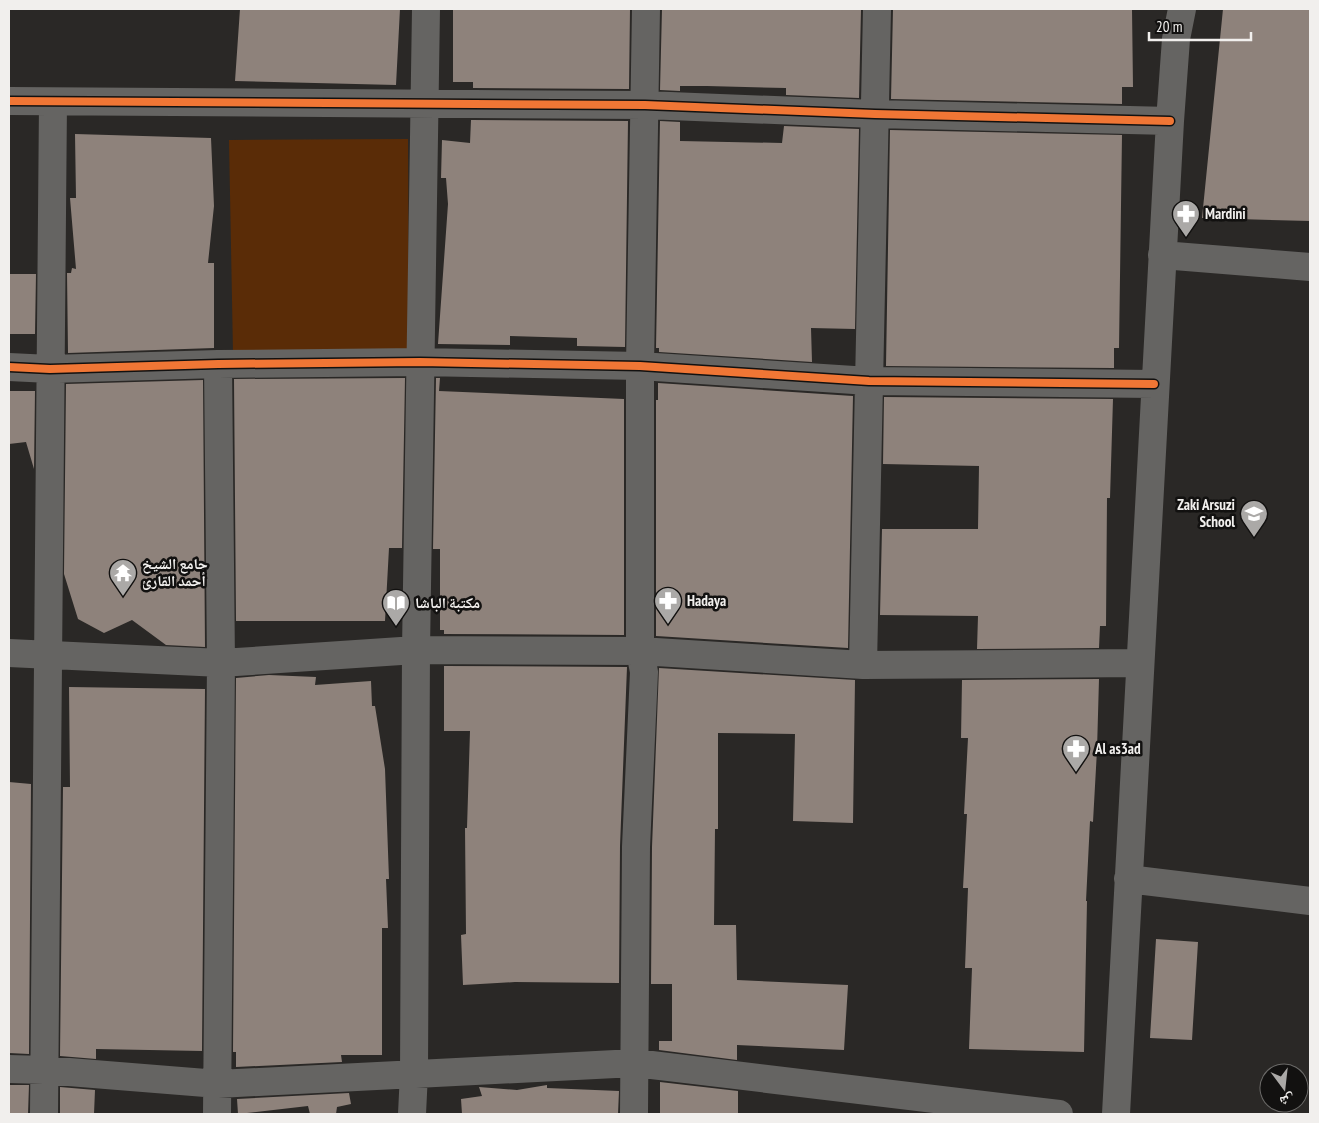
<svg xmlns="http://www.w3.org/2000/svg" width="1319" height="1123" viewBox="0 0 1319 1123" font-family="'PT Sans Narrow','Noto Naskh Arabic',sans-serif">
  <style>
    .green { fill: #5a2c07 }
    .building { fill: #8e827b }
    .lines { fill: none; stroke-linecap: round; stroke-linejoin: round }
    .minor { stroke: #656462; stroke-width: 28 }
    .cycleway-casing { stroke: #121110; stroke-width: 11 }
    .cycleway { stroke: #f07635; stroke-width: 8 }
    .labels { text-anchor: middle; stroke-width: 5; stroke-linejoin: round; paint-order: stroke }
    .poi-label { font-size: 15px; font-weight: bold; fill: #f1efed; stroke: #121110; text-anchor: start }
  </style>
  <rect width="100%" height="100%" fill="#2a2826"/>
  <path class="green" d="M 408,139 L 409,354 L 233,353 L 229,140 Z"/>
  <path class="building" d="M 240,9 L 400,9 L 396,85 L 235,81 Z
    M 453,9 L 630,9 L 629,89 L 473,88 L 473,82 L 453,82 Z
    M 662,9 L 861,9 L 859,98 L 786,95 L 786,88 L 707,86 L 680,86 L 680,91 L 660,90 Z
    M 893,9 L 1132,9 L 1133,87 L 1122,87 L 1122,104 L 891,99 Z
    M 1223,9 L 1310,9 L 1310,221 L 1202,218 Z
    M 471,120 L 628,121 L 625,347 L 577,346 L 577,338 L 510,336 L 510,345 L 438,344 L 448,204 L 446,178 L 441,178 L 442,140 L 470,143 Z
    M 660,121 L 680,122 L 680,141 L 782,143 L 784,126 L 859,129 L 855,329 L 811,328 L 812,362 L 659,352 L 659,348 L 656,348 Z
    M 890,130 L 1122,135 L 1119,348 L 1114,348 L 1114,368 L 886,366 Z
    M 75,134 L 211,138 L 214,206 L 208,263 L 214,263 L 214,348 L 68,353 L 67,273 L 71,273 L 72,268 L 76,269 L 70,198 L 76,198 Z
    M 9,274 L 36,274 L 35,334 L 9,334 Z
    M 405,378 L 402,548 L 389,548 L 385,621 L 236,621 L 234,379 Z
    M 436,378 L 440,378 L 439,391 L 624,399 L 624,635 L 444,634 L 444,630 L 440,630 L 440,549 L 433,549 Z
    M 203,380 L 205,647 L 166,645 L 132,620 L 104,633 L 78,619 L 64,574 L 66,384 Z
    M 658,383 L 853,396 L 848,648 L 656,636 L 656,400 L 658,400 Z
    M 9,391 L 35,391 L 34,469 L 26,442 L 9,444 Z
    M 884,397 L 1113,399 L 1110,498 L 1107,498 L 1106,626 L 1100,626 L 1099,648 L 977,649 L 978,616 L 880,615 L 882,529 L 978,529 L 979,466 L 883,464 Z
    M 444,666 L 627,667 L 620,846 L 619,983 L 515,982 L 463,985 L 461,935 L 466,934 L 465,828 L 467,828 L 470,731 L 444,731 Z
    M 659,668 L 855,680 L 853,823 L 793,821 L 795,734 L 718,733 L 718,829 L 715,829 L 714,925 L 736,925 L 737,980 L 848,985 L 844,1050 L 737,1045 L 737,1060 L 659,1050 L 659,1041 L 672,1041 L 672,984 L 651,984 L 652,847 Z
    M 269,675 L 316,677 L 315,685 L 371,681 L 372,706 L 375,706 L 385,769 L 389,879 L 386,879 L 388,928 L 382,928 L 382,1055 L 341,1055 L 342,1062 L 236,1067 L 236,1052 L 233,1052 L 236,678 Z
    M 1099,679 L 1097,750 L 1093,822 L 1090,821 L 1086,901 L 1087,901 L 1084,1052 L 969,1049 L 972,968 L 965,968 L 968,888 L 963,888 L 967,814 L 964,814 L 968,738 L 961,738 L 962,680 Z
    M 69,687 L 205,689 L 202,1051 L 96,1049 L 96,1059 L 60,1056 L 63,787 L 70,787 Z
    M 9,782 L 31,784 L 29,1054 L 9,1053 Z
    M 1156,939 L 1198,942 L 1192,1040 L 1150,1038 Z
    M 660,1082 L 738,1091 L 738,1114 L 660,1114 Z
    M 9,1085 L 29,1085 L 28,1114 L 9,1114 Z
    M 547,1085 L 547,1088 L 619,1091 L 618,1114 L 462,1114 L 461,1099 L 482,1096 L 479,1087 L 517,1090 Z
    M 60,1087 L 95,1090 L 94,1114 L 60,1114 Z
    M 349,1093 L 351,1104 L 337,1107 L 336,1114 L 310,1114 L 308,1106 L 238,1114 L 237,1099 Z"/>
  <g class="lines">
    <path class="minor" d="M 9,101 L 645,105 L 875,114 L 1170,121
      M 1162,255 L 1310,267
      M 9,367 L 50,369 L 218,364 L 420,362 L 640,366 L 869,381 L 1154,384
      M 9,653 L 221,663 L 416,650 L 640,651 L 863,665 L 1139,663
      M 863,665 L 877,9
      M 1128,879 L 1310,901
      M 9,1069 L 44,1070 L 218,1084 L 635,1063 L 1059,1114
      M 44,1114 L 53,102
      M 217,1114 L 221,663 L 218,364
      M 412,1114 L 414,1073 L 416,650 L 426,9
      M 634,1114 L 636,847 L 644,672 L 640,651 L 640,366 L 646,9
      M 1116,1114 L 1170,121 L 1176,39 L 1182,9"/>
    <defs>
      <path id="cycleway" d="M 9,101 L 645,105 L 875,114 L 1170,121
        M 9,367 L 50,369 L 218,364 L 420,362 L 640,366 L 869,381 L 1154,384"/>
    </defs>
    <use href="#cycleway" class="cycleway-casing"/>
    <use href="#cycleway" class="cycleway"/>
  </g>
  <defs>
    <symbol id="pharmacy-pin" viewBox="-11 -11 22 30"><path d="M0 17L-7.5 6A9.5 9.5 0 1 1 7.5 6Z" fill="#aba9a7" stroke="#121110"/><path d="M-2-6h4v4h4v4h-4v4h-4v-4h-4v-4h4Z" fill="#fff"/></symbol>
    <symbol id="school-pin" viewBox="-11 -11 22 30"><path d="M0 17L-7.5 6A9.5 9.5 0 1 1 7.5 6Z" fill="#aba9a7" stroke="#121110"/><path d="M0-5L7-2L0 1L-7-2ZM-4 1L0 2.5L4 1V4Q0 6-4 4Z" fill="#fff"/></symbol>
    <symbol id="temple-pin" viewBox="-11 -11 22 30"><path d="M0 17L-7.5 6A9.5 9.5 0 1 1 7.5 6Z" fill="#aba9a7" stroke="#121110"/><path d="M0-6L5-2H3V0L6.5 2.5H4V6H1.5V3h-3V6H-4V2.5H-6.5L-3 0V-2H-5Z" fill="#fff"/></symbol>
    <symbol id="library-pin" viewBox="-11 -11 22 30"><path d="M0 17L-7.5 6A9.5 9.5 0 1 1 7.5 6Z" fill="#aba9a7" stroke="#121110"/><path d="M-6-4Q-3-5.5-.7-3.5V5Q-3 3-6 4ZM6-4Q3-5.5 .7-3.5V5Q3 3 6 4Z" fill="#fff"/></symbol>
  </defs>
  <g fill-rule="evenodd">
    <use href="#pharmacy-pin" x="1170" y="198" width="32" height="43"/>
    <use href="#school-pin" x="1238" y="498" width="32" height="43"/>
    <use href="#temple-pin" x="107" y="557" width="32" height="43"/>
    <use href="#pharmacy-pin" x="652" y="585" width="32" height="43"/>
    <use href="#library-pin" x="380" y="587" width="32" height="43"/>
    <use href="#pharmacy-pin" x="1060" y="733" width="32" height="43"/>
  </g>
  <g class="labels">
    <g class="poi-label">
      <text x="1205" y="219">Mardini</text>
      <text x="1235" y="510" text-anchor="end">Zaki Arsuzi<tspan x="1235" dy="17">School</tspan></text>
      <text x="142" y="569">جامع الشيخ<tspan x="142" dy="17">أحمد القارئ</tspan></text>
      <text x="687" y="606">Hadaya</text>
      <text x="415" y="608">مكتبة الباشا</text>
      <text x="1095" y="754">Al as3ad</text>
    </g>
  </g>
  <rect width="1319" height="1123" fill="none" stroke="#f1efed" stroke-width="20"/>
  <g transform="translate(1284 1088) rotate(165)"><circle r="24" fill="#121110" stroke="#6b6a68"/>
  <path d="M0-4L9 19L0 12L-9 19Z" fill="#aba9a7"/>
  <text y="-8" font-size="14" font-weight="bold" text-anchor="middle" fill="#f1efed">ش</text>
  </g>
  <path d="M1149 32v8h102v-8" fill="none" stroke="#f1efed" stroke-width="2.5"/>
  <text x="1156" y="32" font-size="15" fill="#f1efed" stroke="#121110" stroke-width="4" paint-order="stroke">20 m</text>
</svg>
